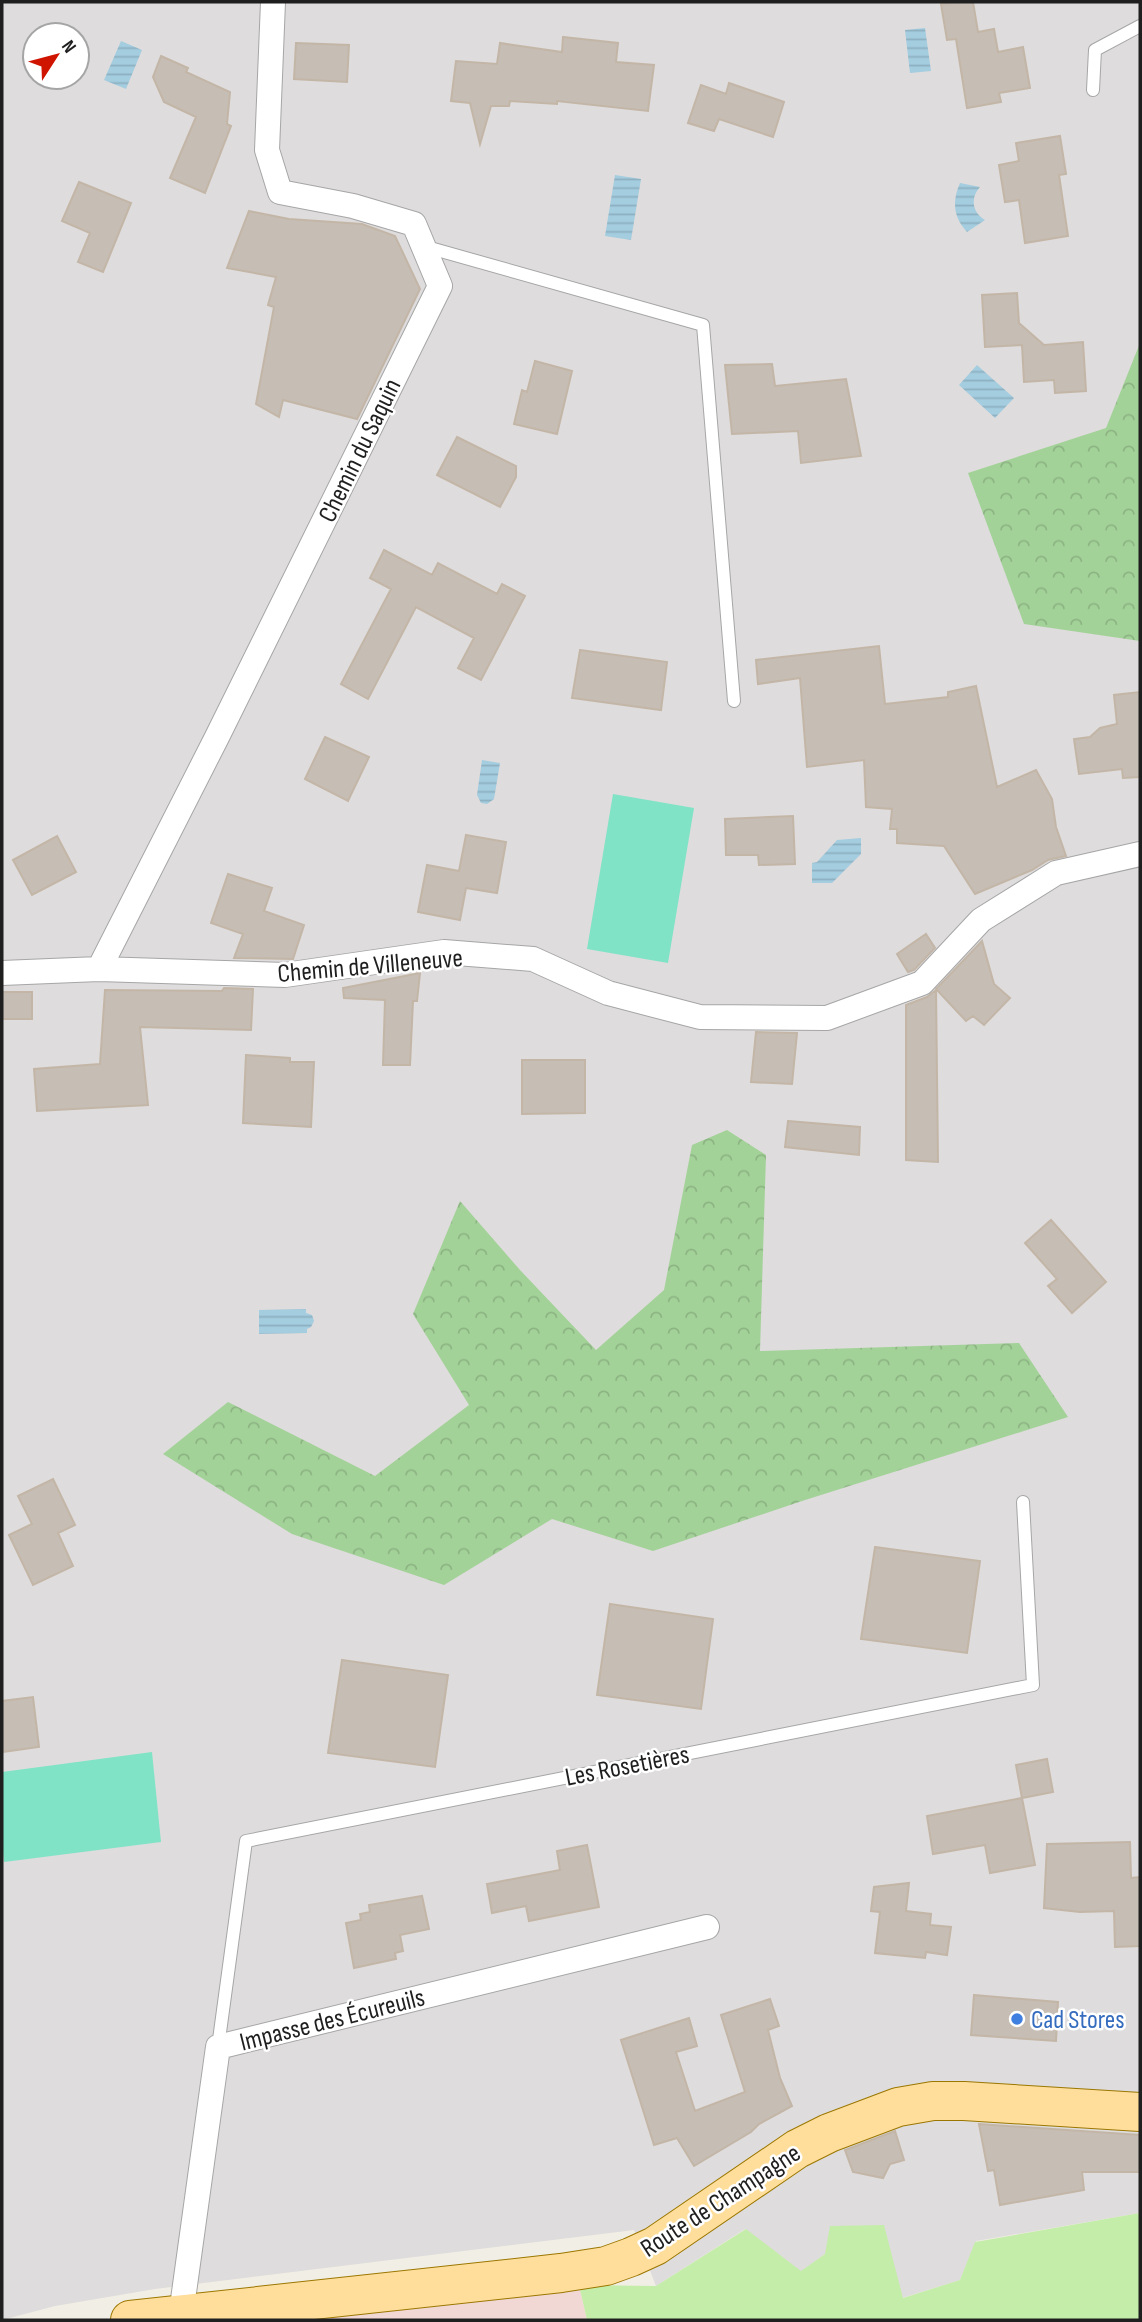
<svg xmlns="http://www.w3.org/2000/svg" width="1142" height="2322" viewBox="0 0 1142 2322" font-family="'Sofia Sans Condensed',sans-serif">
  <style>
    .residential { fill: #dedcdc; fill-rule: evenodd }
    .commercial { fill: #f2d8d4 }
    .forest { fill: url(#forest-crowns) }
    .garden { fill: #c4eda9 }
    .pitch { fill: #80e3c6 }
    .water { fill: url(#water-rules) }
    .building { fill: #c6bdb4; stroke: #c3b6a7; stroke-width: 2 }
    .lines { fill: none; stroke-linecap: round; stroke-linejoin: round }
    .lane-casing { stroke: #a6a6a6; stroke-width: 14 }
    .street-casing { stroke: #a6a6a6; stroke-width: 26 }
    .primary-casing { stroke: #9b7700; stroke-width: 40 }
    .lane { stroke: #fff; stroke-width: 12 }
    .street { stroke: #fff; stroke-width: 24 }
    .primary { stroke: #ffde9c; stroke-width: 38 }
    .shop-dot { fill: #3f7fe0; stroke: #fff; stroke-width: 2.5 }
    .labels { text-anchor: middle; stroke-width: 5; stroke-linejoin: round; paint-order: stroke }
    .street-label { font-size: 26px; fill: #1f1f1f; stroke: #fff }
    .shop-label { font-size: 26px; fill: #366cbe; stroke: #fff; text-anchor: start }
  </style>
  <defs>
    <pattern id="forest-crowns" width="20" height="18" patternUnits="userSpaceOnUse" patternTransform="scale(1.75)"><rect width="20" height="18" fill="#a3d298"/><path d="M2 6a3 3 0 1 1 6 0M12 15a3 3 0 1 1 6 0" fill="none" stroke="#8cb483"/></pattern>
    <pattern id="water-rules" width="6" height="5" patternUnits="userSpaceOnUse" patternTransform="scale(1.75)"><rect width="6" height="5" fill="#a4cde0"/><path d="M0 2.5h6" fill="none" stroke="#8db0c0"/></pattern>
  </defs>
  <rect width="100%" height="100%" fill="#f1eee5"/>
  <path class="residential" d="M 2,2 L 1140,2 L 1140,2213 L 976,2241 L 960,2280 L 902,2298 L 825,2254 L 801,2272 L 745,2229 L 656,2286 L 634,2230 L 155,2289 L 55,2306 L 2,2320 ZM 35,35 L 77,35 L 77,77 L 35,77 Z"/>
  <path class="commercial" d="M 579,2285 L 587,2320 L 307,2320 Z"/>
  <path class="forest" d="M 1140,343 L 1140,641 L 1024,624 L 968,473 L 1106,428 Z
    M 727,1130 L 766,1155 L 760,1351 L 1019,1343 L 1068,1417 L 802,1501 L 653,1551 L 552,1519 L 444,1585 L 292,1534 L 163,1454 L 228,1402 L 375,1476 L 469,1405 L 413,1314 L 460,1201 L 520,1270 L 596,1350 L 664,1290 L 692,1145 Z"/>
  <path class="garden" d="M 1140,2213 L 1140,2320 L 587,2320 L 579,2285 L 656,2286 L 746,2229 L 801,2271 L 825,2254 L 830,2226 L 884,2225 L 903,2298 L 960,2280 L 975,2242 Z"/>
  <path class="pitch" d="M 613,794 L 694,808 L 668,963 L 587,949 Z
    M 152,1752 L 161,1842 L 4,1862 L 2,1840 L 2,1772 Z"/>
  <path class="water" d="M 925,28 L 931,71 L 910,73 L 905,30 Z
    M 121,41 L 142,50 L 126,89 L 104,80 Z
    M 615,175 L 641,179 L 631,240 L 605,236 Z
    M 960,183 L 980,187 C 970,198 972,212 985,220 L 967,232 C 953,217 952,201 960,183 Z
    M 977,365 L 1014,398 L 995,418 L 959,385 Z
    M 482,760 L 500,763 L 494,799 L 487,804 L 481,803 L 477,795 Z
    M 861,838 L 861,854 L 832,883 L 812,883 L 812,863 L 817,862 L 837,840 Z
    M 306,1309 L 306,1313 L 312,1315 L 314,1321 L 311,1327 L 307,1329 L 307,1333 L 259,1334 L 259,1310 Z"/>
  <path class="building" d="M 955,2 L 973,2 L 978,32 L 994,29 L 998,52 L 1023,47 L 1030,88 L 999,93 L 1001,102 L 967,108 L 956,39 L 947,40 L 941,4 Z
    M 563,37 L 618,43 L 616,62 L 654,65 L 648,111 L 557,101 L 557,104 L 510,101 L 509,106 L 491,106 L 480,144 L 470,103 L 451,101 L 456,61 L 497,64 L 500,43 L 562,52 Z
    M 296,43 L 349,45 L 347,82 L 294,79 Z
    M 161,56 L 188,68 L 186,72 L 230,92 L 227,124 L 231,126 L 205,193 L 170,178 L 196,117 L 164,102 L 153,77 Z
    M 729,83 L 784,102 L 773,137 L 719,119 L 714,131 L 688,123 L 701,85 L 726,94 Z
    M 1060,136 L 1066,174 L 1059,175 L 1068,236 L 1025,243 L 1019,200 L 1005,202 L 999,165 L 1019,161 L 1016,143 Z
    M 79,182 L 131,203 L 103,272 L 78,262 L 90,233 L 62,221 Z
    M 249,211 L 289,219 L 362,224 L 395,236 L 420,289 L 357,419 L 283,400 L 279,417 L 256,404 L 274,307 L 268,305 L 276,277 L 227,268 Z
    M 1017,293 L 1019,323 L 1044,345 L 1083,342 L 1086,391 L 1055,393 L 1054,380 L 1024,382 L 1022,345 L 985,347 L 982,295 Z
    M 535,361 L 572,371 L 557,434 L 514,424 L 522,390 L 527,392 Z
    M 772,364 L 775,386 L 846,379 L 861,456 L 801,463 L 798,431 L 732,434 L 725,365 Z
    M 457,437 L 516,466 L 516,477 L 500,507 L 437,475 Z
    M 384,550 L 432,575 L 438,563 L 497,594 L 502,584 L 525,596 L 481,680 L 458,668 L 474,638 L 416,607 L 368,699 L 341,684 L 391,589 L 370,578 Z
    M 879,646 L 885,704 L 948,697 L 948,692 L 976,686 L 997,787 L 1036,770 L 1052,799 L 1056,827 L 1066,856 L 1048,860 L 1032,870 L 975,894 L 944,846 L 897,843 L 897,829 L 890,829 L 892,809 L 866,807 L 864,760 L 807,767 L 800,678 L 758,684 L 756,660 Z
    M 580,650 L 667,662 L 661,710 L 572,698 Z
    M 1140,692 L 1140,777 L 1123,778 L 1122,769 L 1079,774 L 1074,739 L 1090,737 L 1100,728 L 1117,724 L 1114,695 Z
    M 325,737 L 369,757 L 348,801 L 305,779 Z
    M 793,816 L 795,864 L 759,865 L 758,855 L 726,855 L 725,819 Z
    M 466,835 L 506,842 L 497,893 L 466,888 L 460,920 L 418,912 L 427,865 L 459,871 Z
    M 57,836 L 76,872 L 32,895 L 13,860 Z
    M 228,874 L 272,888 L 264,911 L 304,925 L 293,959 L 234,958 L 243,934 L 211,923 Z
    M 926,934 L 935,948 L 914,970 L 908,972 L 897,954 Z
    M 982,941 L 994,984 L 1010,998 L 984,1025 L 973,1016 L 966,1021 L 936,989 Z
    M 420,973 L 417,1001 L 413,1001 L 410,1065 L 383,1065 L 385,1000 L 344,998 L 343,988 Z
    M 224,988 L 253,989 L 251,1030 L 140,1027 L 148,1105 L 37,1111 L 34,1069 L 100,1064 L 105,990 L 222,991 Z
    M 936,990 L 938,1162 L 906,1160 L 906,1005 L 927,997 Z
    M 2,992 L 32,992 L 32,1019 L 2,1019 Z
    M 756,1032 L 797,1033 L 792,1084 L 751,1082 Z
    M 246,1055 L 290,1058 L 290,1062 L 314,1062 L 311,1127 L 243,1123 Z
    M 522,1060 L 585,1060 L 585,1113 L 522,1114 Z
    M 788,1121 L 860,1127 L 859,1155 L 785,1147 Z
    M 1051,1220 L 1106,1282 L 1072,1313 L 1048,1286 L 1057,1279 L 1025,1243 Z
    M 53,1479 L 75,1525 L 58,1533 L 73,1566 L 33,1585 L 9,1535 L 32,1524 L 18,1496 Z
    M 875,1547 L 980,1561 L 967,1653 L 861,1639 Z
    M 610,1604 L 713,1619 L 701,1709 L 597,1695 Z
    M 342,1660 L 448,1675 L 435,1767 L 328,1753 Z
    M 33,1697 L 39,1747 L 2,1752 L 2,1701 Z
    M 1047,1759 L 1053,1792 L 1022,1798 L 1016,1765 Z
    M 1022,1798 L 1035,1865 L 990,1873 L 985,1845 L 933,1854 L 927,1816 Z
    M 1130,1842 L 1131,1878 L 1140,1877 L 1140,1946 L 1115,1947 L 1114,1911 L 1080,1912 L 1044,1908 L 1047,1844 Z
    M 587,1845 L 599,1907 L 529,1921 L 526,1906 L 492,1913 L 487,1884 L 560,1870 L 557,1851 Z
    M 909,1883 L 906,1911 L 931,1914 L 930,1925 L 951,1927 L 947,1955 L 926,1952 L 925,1958 L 875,1953 L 880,1912 L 871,1911 L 874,1887 Z
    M 422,1896 L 429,1929 L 400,1935 L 403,1951 L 395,1953 L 396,1959 L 354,1968 L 346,1923 L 361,1920 L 360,1914 L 370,1912 L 369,1905 Z
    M 974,1995 L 1058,2002 L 1056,2041 L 971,2035 Z
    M 770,1999 L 779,2026 L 768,2030 L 780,2078 L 792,2106 L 759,2124 L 751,2132 L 694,2166 L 677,2138 L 654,2145 L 621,2040 L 689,2018 L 697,2046 L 676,2052 L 695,2111 L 745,2092 L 721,2015 Z
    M 979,2124 L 1140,2135 L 1140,2172 L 1082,2172 L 1084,2190 L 1000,2205 L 994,2170 L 988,2171 Z
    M 895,2131 L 904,2160 L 890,2164 L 883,2178 L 853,2172 L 845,2150 Z"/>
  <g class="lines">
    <defs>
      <path id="lane" d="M 1093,90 L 1095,50 L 1140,26
        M 423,246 L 703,325 L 734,701
        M 218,2047 L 246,1841 L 1033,1685 L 1023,1502"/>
      <path id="street" d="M 99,969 L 217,737 L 440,286 L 414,224 L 353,206 L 280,192 L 267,150 L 273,2
        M 2,973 L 99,969 L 285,975 L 444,952 L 533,959 L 608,993 L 700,1017 L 827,1018 L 922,983 L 981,920 L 1056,873 L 1140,854
        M 181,2314 L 218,2047 L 707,1927"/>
      <path id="primary" d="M 130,2320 L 561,2273 L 606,2266 L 631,2257 L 655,2246 L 797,2149 L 829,2133 L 898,2107 L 933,2101 L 964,2101 L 1140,2112"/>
    </defs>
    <use href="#lane" class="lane-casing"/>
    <use href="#street" class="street-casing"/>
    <use href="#primary" class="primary-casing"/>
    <use href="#lane" class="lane"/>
    <use href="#street" class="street"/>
    <use href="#primary" class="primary"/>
  </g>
  <circle class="shop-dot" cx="1017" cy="2019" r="7"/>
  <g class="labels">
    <g class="street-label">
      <text transform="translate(359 450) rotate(-64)" y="9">Chemin du Saquin</text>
      <text transform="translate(370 965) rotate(-5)" y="9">Chemin de Villeneuve</text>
      <text transform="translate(627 1765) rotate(-11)" y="9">Les Rosetières</text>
      <text transform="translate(332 2019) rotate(-14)" y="9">Impasse des Écureuils</text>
      <text transform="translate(720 2200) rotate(-33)" y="9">Route de Champagne</text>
    </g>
    <g class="shop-label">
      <text x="1031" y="2028">Cad Stores</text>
    </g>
  </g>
  <rect width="1142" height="2322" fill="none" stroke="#1f1f1f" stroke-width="7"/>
  <g transform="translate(56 56) rotate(54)"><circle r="33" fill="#ffffff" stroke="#a5a5a5" stroke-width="2"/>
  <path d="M0-5L12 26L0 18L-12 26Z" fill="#cf1400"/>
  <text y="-10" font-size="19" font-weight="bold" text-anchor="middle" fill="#1f1f1f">N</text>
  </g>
</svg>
